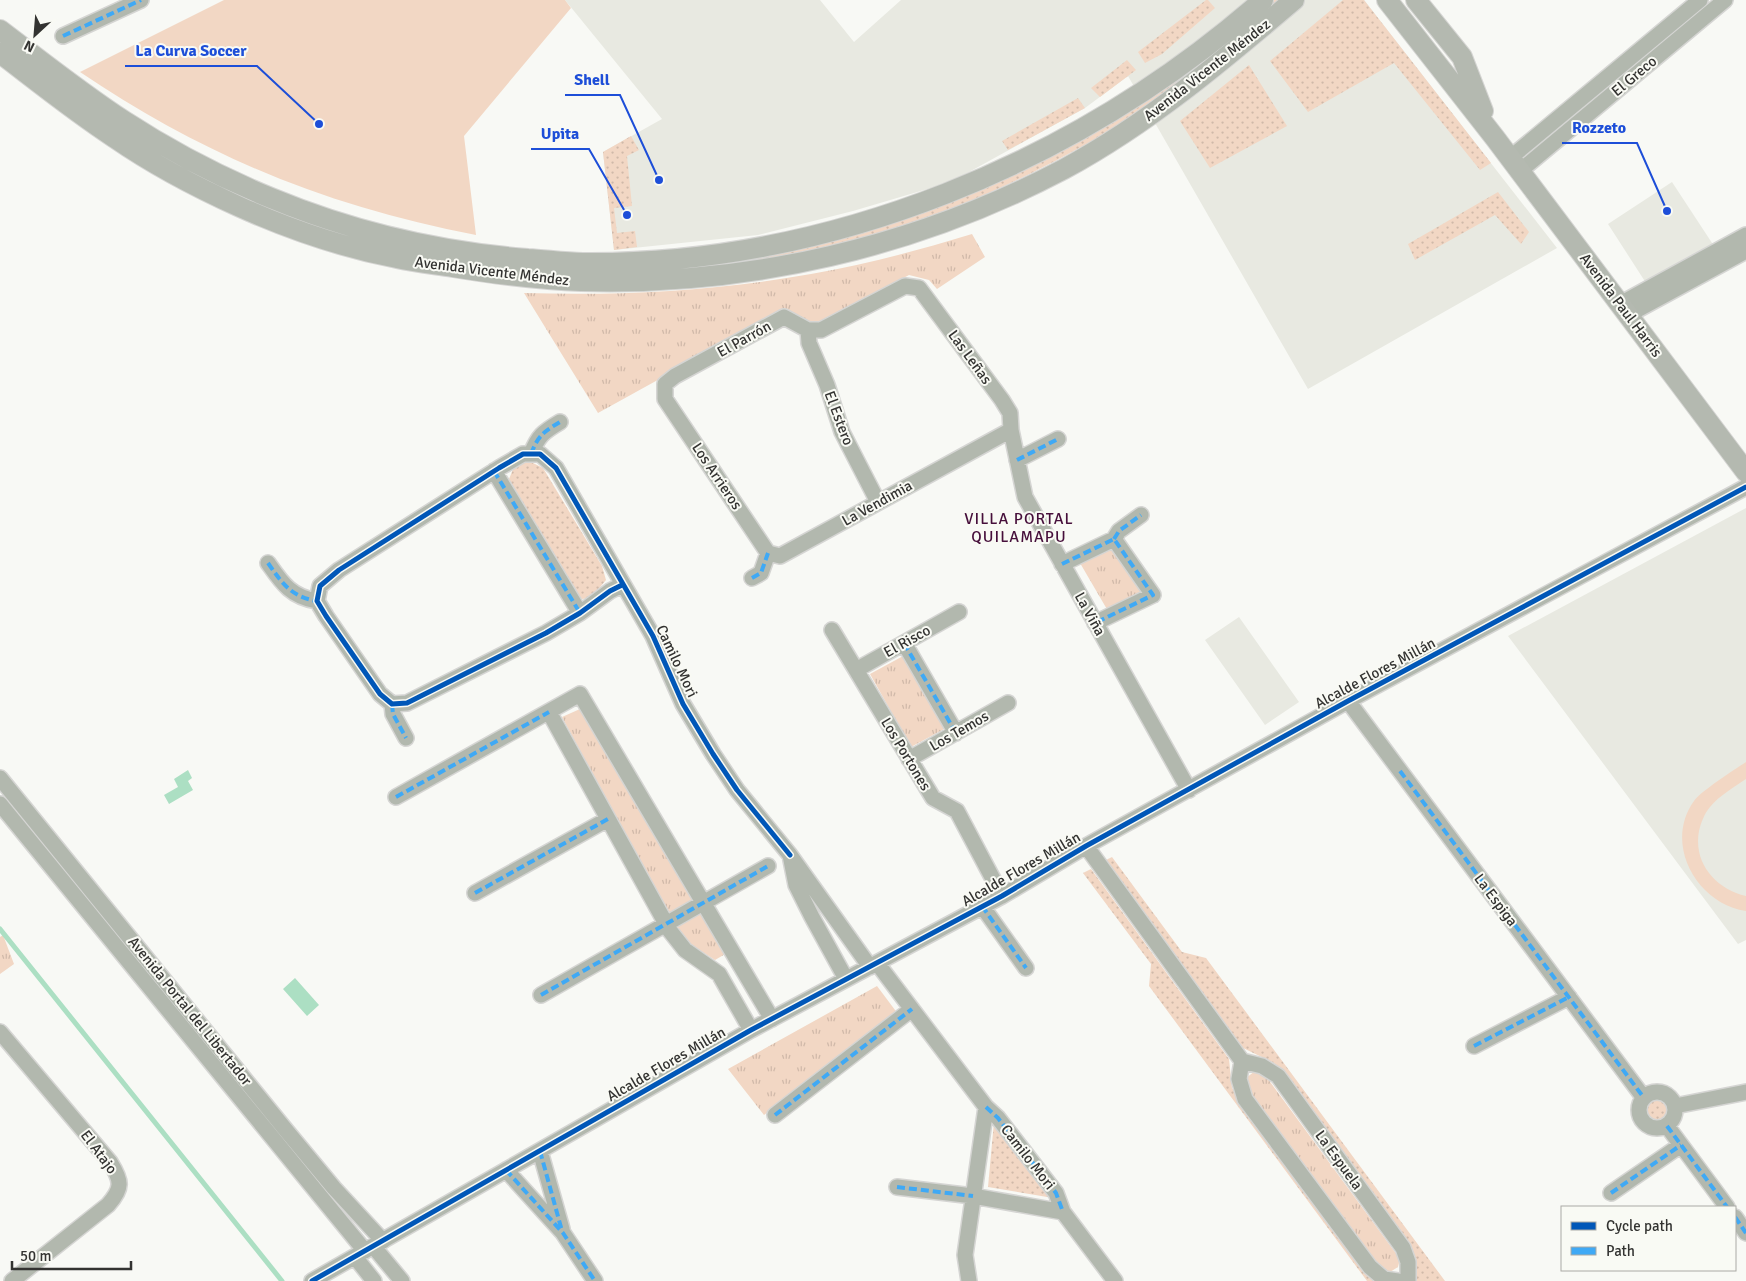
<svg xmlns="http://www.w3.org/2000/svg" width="1746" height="1281" viewBox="0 0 1746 1281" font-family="Signika,sans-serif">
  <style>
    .built { fill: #e8e9e1 }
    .grass { fill: url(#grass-dots) }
    .park { fill: url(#park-tufts) }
    .pitch { fill: #f2d7c4 }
    .water { fill: #acdfc3 }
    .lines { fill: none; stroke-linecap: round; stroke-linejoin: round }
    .stream { stroke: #acdfc3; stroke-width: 5 }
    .minor-casing { stroke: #d5d5d3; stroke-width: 18 }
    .major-casing { stroke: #d5d5d3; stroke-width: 22 }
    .minor { stroke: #b2b8ae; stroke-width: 15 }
    .major { stroke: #b4b9b0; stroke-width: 20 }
    .quiet { stroke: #3fa9f5; stroke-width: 4; stroke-dasharray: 8 4; stroke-linecap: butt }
    .cycleway-casing { stroke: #f9faf4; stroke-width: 8 }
    .cycleway { stroke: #0057b8; stroke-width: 5 }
    .labels { text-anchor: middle; stroke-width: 4; stroke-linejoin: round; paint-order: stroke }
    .street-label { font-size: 15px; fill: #333331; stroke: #f9faf4 }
    .neighbourhood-label { font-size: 16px; letter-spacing: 1px; fill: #460f3b; stroke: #f9faf4 }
    .leader { fill: none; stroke: #1d4ed8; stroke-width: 2 }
    .callout-dot { fill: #1d4ed8; stroke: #f9faf4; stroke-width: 2 }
    .callout-label { font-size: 16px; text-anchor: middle; font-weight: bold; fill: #1d4ed8; stroke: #f9faf4; stroke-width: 4; stroke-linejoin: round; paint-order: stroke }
  </style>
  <defs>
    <pattern id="grass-dots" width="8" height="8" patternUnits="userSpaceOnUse" patternTransform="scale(1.25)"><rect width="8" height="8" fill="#f2d7c4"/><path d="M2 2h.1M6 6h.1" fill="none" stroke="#d0b9a9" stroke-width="1.8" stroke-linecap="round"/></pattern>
    <pattern id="park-tufts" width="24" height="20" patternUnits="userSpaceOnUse" patternTransform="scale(1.25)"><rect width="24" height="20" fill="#f2d7c4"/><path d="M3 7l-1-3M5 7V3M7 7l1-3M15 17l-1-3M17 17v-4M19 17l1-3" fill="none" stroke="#d0b9a9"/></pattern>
  </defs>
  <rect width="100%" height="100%" fill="#f8f9f5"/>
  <path class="built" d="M 565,0 L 820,0 L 854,42 L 901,0 L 1364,0 L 1557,248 L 1308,389 L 1128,76 L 1085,108 L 969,172 L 941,185 L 853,211 L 758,235 L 614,250 L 603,152 L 662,119 Z
    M 1672,182 L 1714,246 L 1646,283 L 1608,224 Z
    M 1746,508 L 1746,940 L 1738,944 L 1508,636 Z
    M 1239,617 L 1299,702 L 1265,725 L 1205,640 Z"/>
  <path class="grass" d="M 1206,0 L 1208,0 L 1215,8 L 1162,54 L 1145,63 L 1138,52 Z
    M 1272,0 L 1282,0 C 1252,23 1224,48 1194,71 C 1155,102 1114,130 1070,153 C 1002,190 930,220 855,242 C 834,247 813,251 792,255 C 742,266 690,275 638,276 C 483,279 325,244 187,173 C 120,138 60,93 0,46 L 0,40 C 72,96 140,146 223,185 C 507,321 845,284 1111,123 C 1169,88 1220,43 1272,0 Z
    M 1343,0 L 1364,0 L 1491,163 L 1480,170 L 1394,63 L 1308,112 L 1270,61 Z
    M 1127,60 L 1136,70 L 1100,97 L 1091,88 Z
    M 1249,65 L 1287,126 L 1210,168 L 1180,121 Z
    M 1078,98 L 1085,108 L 1008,150 L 1002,141 Z
    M 631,136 L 639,150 L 627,156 L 632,206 L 614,208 L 617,233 L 635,231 L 637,247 L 614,250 L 603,152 Z
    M 1498,192 L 1529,232 L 1521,244 L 1495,215 L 1415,260 L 1408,244 Z
    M 529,461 L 543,468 L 602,566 L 606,580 L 591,598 L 582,599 L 574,589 L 509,479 L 514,467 Z
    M 1112,857 L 1182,952 L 1206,958 L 1445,1281 L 1415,1281 L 1410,1248 L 1274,1063 L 1241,1047 L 1104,861 Z
    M 1091,869 L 1229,1059 L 1232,1088 L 1374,1281 L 1367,1281 L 1149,986 L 1151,964 L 1083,873 Z
    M1644 1111a13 13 0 1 1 26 0a13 13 0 1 1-26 0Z
    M 994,1122 L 1053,1198 L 988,1187 Z"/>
  <path class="park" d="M 972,234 L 985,257 L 937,289 L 929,280 L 909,275 L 822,322 L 807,321 L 786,309 L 598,413 L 524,293 C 620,296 716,291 811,274 C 865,265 919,250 972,234 Z
    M 1113,547 L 1144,593 L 1108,611 L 1080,563 Z
    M 905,655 L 946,728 L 911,747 L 870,674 Z
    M 580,709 L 727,953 L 715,960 L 684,940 L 666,911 L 562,717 Z
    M 3,935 L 14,964 L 0,974 L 0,937 Z
    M 877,986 L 898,1014 L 764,1115 L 728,1069 Z
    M 1255,1071 L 1265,1075 L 1400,1259 L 1398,1267 L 1390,1272 L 1381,1270 L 1246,1087 L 1246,1078 Z"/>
  <path class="pitch" d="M 224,0 L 565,0 L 571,8 L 464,136 L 476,235 C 329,207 204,156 80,72 Z
    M 1746,762 L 1746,779 C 1734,787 1719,796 1710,807 C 1704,814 1701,823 1699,831 C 1693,863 1716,889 1746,896 L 1746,911 C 1697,904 1663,844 1694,801 C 1701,791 1734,770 1746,762 Z"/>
  <path class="water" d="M 188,770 L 192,778 L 188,781 L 193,790 L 169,804 L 164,795 L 178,787 L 174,779 Z
    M 295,978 L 319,1005 L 307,1016 L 283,989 Z"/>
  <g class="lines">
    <path class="stream" d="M 0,929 L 282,1281"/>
    <defs>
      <path id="minor" d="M 63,36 L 141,0
        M 1510,158 L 1700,0
        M 1520,171 L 1725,0
        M 1620,304 L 1746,235
        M 1628,315 L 1746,251
        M 808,330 L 809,343 L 827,385 L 842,432 L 878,502
        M 531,454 C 538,436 543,432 560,422
        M 1017,460 L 1058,439
        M 494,471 L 580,613
        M 1114,539 L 1119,531 L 1141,515
        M 768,553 L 665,399 L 665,384 L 675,376 L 784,317 L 808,330 L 821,330 L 905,286 L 919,288 L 1002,400 L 1010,413 L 1011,430 L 1025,497 L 1189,790
        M 768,553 L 780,556 L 1011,430
        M 268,563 C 282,583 291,597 317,601
        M 1062,564 L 1114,539 L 1153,595 L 1095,623
        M 752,578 L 761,573 L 768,553
        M 622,585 L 610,591 L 580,613 L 546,633 L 407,703 L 392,704 L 380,694 L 326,616 L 317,601 L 320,586 L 339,570 L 499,468 L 523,454 L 540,454 L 556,468 L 653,636 L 683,704 L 713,754 L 737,790 L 790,855
        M 832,630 L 933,798 L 957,811 L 1002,896
        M 904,643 L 956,733
        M 856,670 L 959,612
        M 1348,701 L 1644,1098
        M 392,704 L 393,714 L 406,738
        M 549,712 L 670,931 L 685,950 L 719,974 L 751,1030
        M 909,759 L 1008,703
        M 0,778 L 285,1129 L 334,1188 L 383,1241
        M 396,797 L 580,694 L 772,1019
        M 0,804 L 365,1251
        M 1086,846 L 1242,1061 L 1262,1066 L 1278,1076 L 1403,1248 L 1408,1262 L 1408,1281
        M 475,893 L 608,819
        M 982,906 L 1026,968
        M 877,963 L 986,1107 L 965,1255 L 969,1281
        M 846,979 L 812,917 L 796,885 L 790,855 L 870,967
        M 541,995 L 768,866
        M 0,1032 L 110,1162 C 122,1181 123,1188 108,1205 L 12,1281
        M 1474,1046 L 1569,997
        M 1242,1061 L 1239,1079 L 1245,1099 L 1370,1267 L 1384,1279 L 1398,1281
        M1639 1110a18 18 0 1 1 36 0a18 18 0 1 1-36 0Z
        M 1675,1106 L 1746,1092
        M 986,1107 L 998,1118 L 1056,1193 L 1063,1212 L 1115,1281
        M 775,1115 L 912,1009
        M 1667,1126 L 1727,1207
        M 540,1151 L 562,1229
        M 506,1170 L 563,1233 L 595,1281
        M 897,1187 L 973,1196 L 1063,1212
        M 1611,1193 L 1681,1145
        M 1735,1217 L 1746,1233
        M 373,1246 L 402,1281
        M 355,1257 L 374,1281
        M 312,1281 L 751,1030 L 1002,896 L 1086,846 L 1348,701 L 1746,487"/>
      <path id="major" d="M 1387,0 L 1495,138 L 1746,472
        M 1416,0 L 1462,57 L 1483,111
        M 0,30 C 41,61 81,93 124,121 C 170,151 220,177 271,198 C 353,232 439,252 528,259 C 546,260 565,263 583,263 C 831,265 1077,163 1263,0
        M 0,53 C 38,82 75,112 115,138 C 154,165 198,188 240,207 C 289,229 345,248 397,258 C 415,262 434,264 453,267 C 496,274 538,280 581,281 C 749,286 916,247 1064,169 C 1149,123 1221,62 1294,0"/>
    </defs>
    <use href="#minor" class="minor-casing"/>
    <use href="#major" class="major-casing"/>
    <use href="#minor" class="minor"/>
    <use href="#major" class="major"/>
    <path class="quiet" d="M 63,36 L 141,0
      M 531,454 C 538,436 543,432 560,422
      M 1017,460 L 1058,439
      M 494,471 L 580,613
      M 1114,539 L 1119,531 L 1141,515
      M 268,563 C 282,583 291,597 317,601
      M 1062,564 L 1114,539 L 1153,595 L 1095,623
      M 752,578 L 761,573 L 768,553
      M 904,643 L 956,733
      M 392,704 L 393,714 L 406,738
      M 1400,771 L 1644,1098
      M 396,797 L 549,712
      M 475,893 L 608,819
      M 982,906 L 1026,968
      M 541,995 L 768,866
      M 1474,1046 L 1569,997
      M 986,1107 L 998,1118 L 1056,1193 L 1063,1212
      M 775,1115 L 912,1009
      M 1667,1126 L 1727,1207
      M 540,1151 L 562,1231
      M 506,1170 L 563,1233 L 595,1281
      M 897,1187 L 973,1196
      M 1611,1193 L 1681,1145
      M 1735,1217 L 1746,1233"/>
    <defs>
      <path id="cycleway" d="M 622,585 L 610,591 L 580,613 L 546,633 L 407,703 L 392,704 L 380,694 L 326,616 L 317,601 L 320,586 L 339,570 L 499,468 L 523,454 L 540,454 L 556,468 L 653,636 L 683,704 L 713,754 L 737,790 L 790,855
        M 312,1281 L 751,1030 L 1002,896 L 1086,846 L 1348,701 L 1746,487"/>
    </defs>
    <use href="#cycleway" class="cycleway-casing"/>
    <use href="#cycleway" class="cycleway"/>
  </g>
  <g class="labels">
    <g class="street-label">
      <text transform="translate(1207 70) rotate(-38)" y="5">Avenida Vicente Méndez</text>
      <text transform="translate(1634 76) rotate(-40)" y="5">El Greco</text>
      <text transform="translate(492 271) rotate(7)" y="5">Avenida Vicente Méndez</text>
      <text transform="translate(1621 305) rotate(53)" y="5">Avenida Paul Harris</text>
      <text transform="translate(744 339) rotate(-29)" y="5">El Parrón</text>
      <text transform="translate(970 357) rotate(54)" y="5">Las Leñas</text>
      <text transform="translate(839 418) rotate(69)" y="5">El Estero</text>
      <text transform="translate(717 476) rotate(56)" y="5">Los Arrieros</text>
      <text transform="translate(877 503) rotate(-29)" y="5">La Vendimia</text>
      <text transform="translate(1090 614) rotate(61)" y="5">La Viña</text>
      <text transform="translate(907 641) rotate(-29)" y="5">El Risco</text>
      <text transform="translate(677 661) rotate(65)" y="5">Camilo Mori</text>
      <text transform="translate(1375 673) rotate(-28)" y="5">Alcalde Flores Millán</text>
      <text transform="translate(959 731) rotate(-30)" y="5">Los Temos</text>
      <text transform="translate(906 754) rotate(59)" y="5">Los Portones</text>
      <text transform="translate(1021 869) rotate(-30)" y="5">Alcalde Flores Millán</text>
      <text transform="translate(1496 900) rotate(53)" y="5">La Espiga</text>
      <text transform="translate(190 1011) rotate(51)" y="5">Avenida Portal del Libertador</text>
      <text transform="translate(666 1064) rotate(-30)" y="5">Alcalde Flores Millán</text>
      <text transform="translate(99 1152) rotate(53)" y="5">El Atajo</text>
      <text transform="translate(1028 1157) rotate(52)" y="5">Camilo Mori</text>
      <text transform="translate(1339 1160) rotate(54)" y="5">La Espuela</text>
    </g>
    <g class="neighbourhood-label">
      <text x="1019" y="524">VILLA PORTAL<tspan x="1019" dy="18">QUILAMAPU</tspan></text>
    </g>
  </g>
  <path class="leader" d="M319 124L257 66H125M659 180L620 95H565M1667 211L1637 143H1562M627 215L589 149H531"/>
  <g class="callout-dot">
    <circle cx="319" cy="124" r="5"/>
    <circle cx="659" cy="180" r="5"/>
    <circle cx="1667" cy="211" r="5"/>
    <circle cx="627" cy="215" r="5"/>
  </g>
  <g class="callout-label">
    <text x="191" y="56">La Curva Soccer</text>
    <text x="592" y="85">Shell</text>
    <text x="1599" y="133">Rozzeto</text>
    <text x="560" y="139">Upita</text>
  </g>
  <rect x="1561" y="1206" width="175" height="65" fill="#f9faf4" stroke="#aaaaa6"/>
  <rect x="1571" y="1222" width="25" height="8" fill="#0057b8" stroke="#aaaaa6"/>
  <text x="1606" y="1231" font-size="15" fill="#333331">Cycle path</text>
  <rect x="1571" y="1247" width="25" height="8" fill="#3fa9f5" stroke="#aaaaa6"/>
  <text x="1606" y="1256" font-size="15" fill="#333331">Path</text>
  <g transform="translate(35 35) rotate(206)" stroke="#f9faf4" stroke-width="4" paint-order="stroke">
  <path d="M0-4L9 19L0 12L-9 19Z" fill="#333331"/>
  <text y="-8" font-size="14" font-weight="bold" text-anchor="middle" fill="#333331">N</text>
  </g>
  <path d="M12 1261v8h119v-8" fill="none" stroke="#333331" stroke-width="2.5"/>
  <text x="20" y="1261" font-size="15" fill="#333331" stroke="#f9faf4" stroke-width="4" paint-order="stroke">50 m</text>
</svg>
